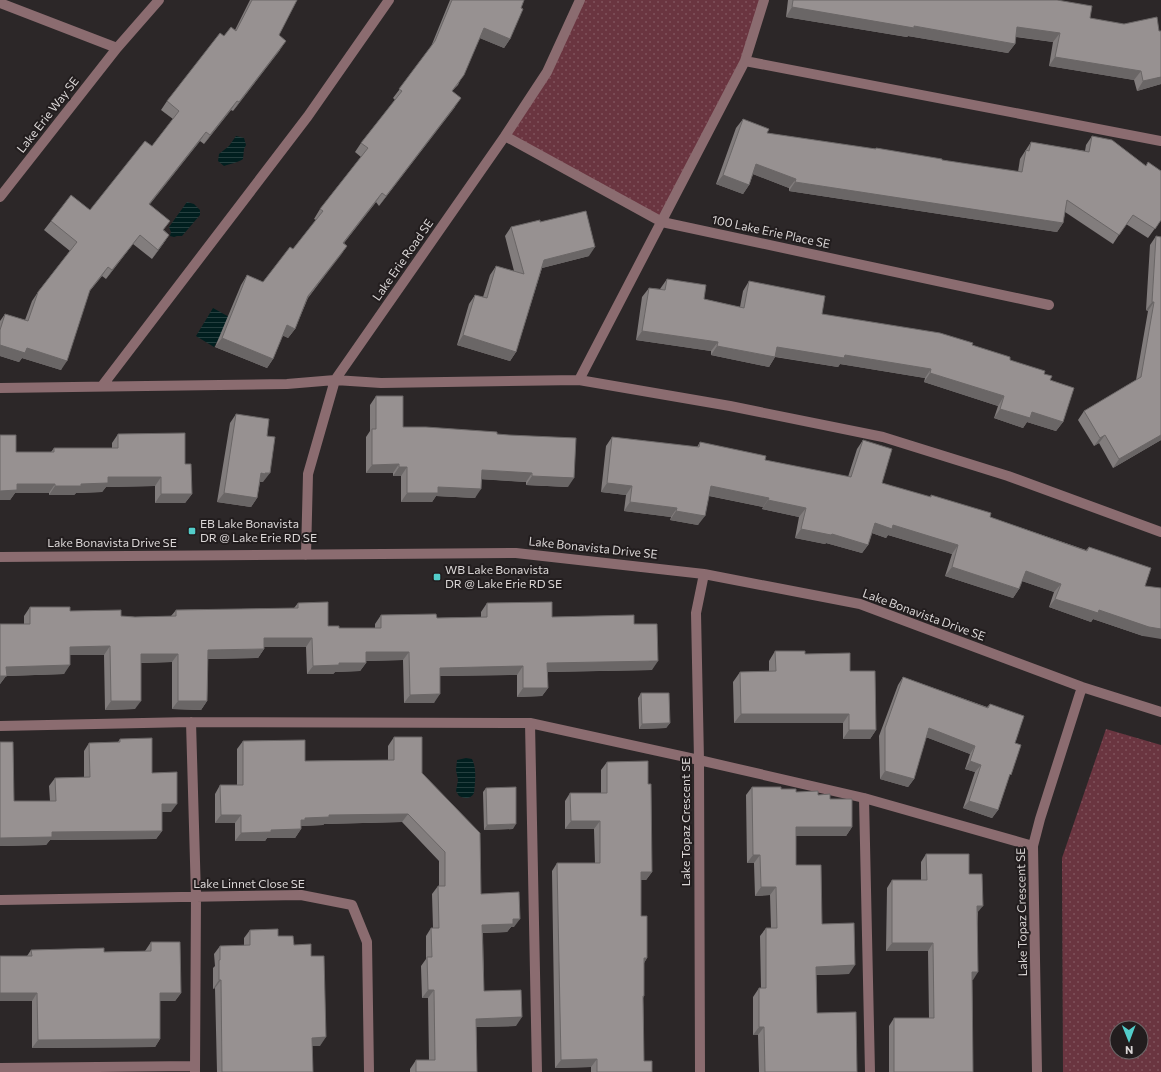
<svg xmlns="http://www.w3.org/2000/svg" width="1161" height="1072" viewBox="0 0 1161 1072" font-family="Commissioner,sans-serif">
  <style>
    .park { fill: url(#park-dots); fill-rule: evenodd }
    .water { fill: url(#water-rules) }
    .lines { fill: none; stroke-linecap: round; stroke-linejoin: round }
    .minor { stroke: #8b6c70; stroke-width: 10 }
    .wall { fill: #827d7d }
    .shaded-wall { fill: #6a6666 }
    .building { fill: #979191; stroke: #6a6666 }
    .poi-dot { fill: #53cdca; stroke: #221d1e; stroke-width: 1.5 }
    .labels { text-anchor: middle; stroke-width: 4; stroke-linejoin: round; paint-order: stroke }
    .street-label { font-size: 12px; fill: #dad6d6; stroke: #221d1e }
    .poi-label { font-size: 12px; fill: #dad6d6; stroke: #221d1e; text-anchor: start }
  </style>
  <defs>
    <pattern id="park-dots" width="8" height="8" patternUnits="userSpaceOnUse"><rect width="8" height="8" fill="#6a3540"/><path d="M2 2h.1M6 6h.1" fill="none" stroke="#7f525b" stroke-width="1.8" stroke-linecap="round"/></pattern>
    <pattern id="water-rules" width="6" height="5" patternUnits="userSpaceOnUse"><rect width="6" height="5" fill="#011f1f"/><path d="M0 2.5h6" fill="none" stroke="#253f3f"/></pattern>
  </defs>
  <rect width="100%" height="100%" fill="#2c2728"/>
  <path class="park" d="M 580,0 L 764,0 L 745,61 L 662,222 L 505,136 L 547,72 Z
    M 1106,729 L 1161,745 L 1161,1072 L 1063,1072 L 1062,858 ZM 1117,1028 L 1141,1028 L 1141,1052 L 1117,1052 Z"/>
  <path class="water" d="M 236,136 L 244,138 L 246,145 L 244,149 L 243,159 C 240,162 229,164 224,166 L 218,161 L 219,154 L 229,146 Z
    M 187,202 L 194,204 L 200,210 L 200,215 L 182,236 L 177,236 L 174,237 L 170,236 L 171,232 L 169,227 Z
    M 213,308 L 231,318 L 214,347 L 196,336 Z
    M 466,758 L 472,759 C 477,769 475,782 474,793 C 471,799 465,799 459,796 L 456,791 L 458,780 L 456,770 L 457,760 Z"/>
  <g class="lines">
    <path class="minor" d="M 0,3 L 117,48
      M 745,61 L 1161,141
      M 505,136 L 662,222 L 1049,305
      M 0,197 L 117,48 L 159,0
      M 579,380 L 745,61 L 764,0
      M 102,386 L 308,116 L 389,0
      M 0,388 L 287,384 L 335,380 L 381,383 L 579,380 L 730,406 L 883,437 L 1008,476 L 1161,532
      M 306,555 L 308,474 L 335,380 L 505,136 L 547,72 L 580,0
      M 0,557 L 516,553 L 704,574 L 860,604 L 1082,687 L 1161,712
      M 191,722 L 196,896 L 195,1072
      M 530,723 L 537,1072
      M 0,726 L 191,722 L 530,723 L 699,760 L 864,798 L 1033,846
      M 864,798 L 870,1072
      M 0,900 L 301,895 L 352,905 L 367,942 L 369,1072
      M 0,1068 L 195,1066
      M 700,1072 L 699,760 L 696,613 L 704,574
      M 1037,1072 L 1033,846 L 1040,819 L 1082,687"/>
  </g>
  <path class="wall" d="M 250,0 L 297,0 L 279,35 L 280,50 L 233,111 L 231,110 L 204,144 L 200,141 L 149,205 L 164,230 L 169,235 L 163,244 L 152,259 L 133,244 L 106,279 L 102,276 L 89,292 L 61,370 L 22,358 L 19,362 L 0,356 L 0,321 L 5,314 L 25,320 L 32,301 L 38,292 L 70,251 L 44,230 L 51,221 L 90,210 L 152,146 L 173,119 L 161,110 L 167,101 L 224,36 L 235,30 Z
    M 450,0 L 524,0 L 510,39 L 504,48 L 480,38 L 458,85 L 452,91 L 455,107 L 379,206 L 376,202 L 344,243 L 347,246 L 308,298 L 295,329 L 288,338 L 283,335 L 273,359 L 267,368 L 215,347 L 241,285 L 247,275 L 263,282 L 293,249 L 316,220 L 314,219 L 320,209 L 361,157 L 355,152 L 361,143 L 395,100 L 393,98 L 430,49 Z
    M 788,0 L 1057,0 L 1090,18 L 1161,84 L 1137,91 L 1134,80 L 1049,66 L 1053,42 L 1016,37 L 1015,44 L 1008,53 L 908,36 L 907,37 L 786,17 Z
    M 743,119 L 767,133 L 875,149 L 876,148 L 942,160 L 1018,172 L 1020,159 L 1031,142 L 1085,151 L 1086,145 L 1092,136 L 1161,220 L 1148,238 L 1126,224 L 1113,244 L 1065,212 L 1063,223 L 1057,232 L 789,191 L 789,188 L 753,174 L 749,185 L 743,194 L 716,184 L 736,128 Z
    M 540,222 L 589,256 L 542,268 L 516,352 L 510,361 L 457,345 L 469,304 L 475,295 L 483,297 L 490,275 L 496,266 L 514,271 L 505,236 L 511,227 Z
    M 1156,236 L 1161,440 L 1113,468 L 1099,443 L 1094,446 L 1078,420 L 1084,411 L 1136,380 L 1148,311 L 1146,310 L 1150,245 Z
    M 667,279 L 704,299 L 740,307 L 743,291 L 749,281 L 822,314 L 972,345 L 1044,374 L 1050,380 L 1063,422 L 1056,431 L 1027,422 L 1023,428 L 994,418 L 998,406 L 924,382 L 925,378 L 840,364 L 838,367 L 775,357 L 769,367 L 711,355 L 711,351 L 636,340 L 642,297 L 649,288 L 660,289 Z
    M 376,396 L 403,427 L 497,434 L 568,487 L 526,485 L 526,482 L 482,479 L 475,498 L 436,496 L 432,502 L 401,502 L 401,476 L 393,476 L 393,473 L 366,473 L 366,437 L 370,431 L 370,405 Z
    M 236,414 L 267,436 L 263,482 L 260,482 L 257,498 L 251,507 L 217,502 L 230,423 Z
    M 118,434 L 185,464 L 192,494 L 185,503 L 155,503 L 155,486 L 106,487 L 102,492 L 76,493 L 74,495 L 49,495 L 49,493 L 15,493 L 10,500 L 0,500 L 0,435 L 16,452 L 51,452 L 54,448 L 112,448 L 112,443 Z
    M 612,437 L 697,447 L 700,442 L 765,460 L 848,477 L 857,449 L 863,440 L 882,483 L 930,497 L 931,495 L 990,517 L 1086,550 L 1089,547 L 1145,586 L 1143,636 L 1093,619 L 1091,622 L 1049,607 L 1054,592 L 1022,581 L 1019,589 L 1013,598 L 945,576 L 952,554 L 888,535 L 886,538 L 872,533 L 868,545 L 862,553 L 826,543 L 825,544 L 795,538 L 799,517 L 762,509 L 763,507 L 709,496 L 698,525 L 670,520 L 671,517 L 624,511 L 626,495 L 601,492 L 606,446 Z
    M 298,603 L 328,626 L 339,628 L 375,628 L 375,624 L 381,615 L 437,618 L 481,617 L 481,612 L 487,603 L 552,617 L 634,624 L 652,670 L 548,672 L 548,688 L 542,696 L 517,697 L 517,675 L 440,676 L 434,703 L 404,703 L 403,660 L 366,661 L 366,663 L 360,671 L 335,672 L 333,674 L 307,674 L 306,647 L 264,647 L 264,649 L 258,658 L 208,659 L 207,701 L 201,710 L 172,709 L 172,662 L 141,663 L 135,709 L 105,710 L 104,655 L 70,655 L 64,674 L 6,676 L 0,684 L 0,624 L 24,624 L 24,616 L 30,607 L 121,616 L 135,617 L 171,616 L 176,610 L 294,608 Z
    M 775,651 L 805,654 L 850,671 L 876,730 L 870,739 L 843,739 L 843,723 L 734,723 L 733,682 L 740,672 L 769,672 L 769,661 Z
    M 903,677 L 987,707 L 990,704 L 1015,743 L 1008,780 L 998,810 L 992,818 L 963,808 L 975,772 L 965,769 L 970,754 L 926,737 L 914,779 L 908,787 L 880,779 L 879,736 L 898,685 Z
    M 641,693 L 670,723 L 666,728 L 639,729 L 638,698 Z
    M 394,737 L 422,773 L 481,894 L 514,927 L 511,927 L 507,932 L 483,933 L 484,991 L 516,1026 L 476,1027 L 477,1072 L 410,1072 L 410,1069 L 416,1060 L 429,1060 L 428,998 L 422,998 L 421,966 L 426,959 L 426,936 L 431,928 L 433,928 L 432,894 L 438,886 L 439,886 L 439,861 L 402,822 L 324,824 L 323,825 L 301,826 L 301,829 L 295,838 L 267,838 L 265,841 L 235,841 L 235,823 L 215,823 L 215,794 L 220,785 L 237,785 L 237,749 L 243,741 L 305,761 L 388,760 L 388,746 Z
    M 120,739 L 152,773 L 171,812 L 162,812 L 162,831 L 156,839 L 50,840 L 46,845 L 0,846 L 0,742 L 14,801 L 50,801 L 49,786 L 55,778 L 84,777 L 84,751 L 89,743 L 118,742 Z
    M 607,762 L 648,784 L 652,872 L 646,880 L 641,880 L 641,916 L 647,958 L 644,963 L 644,996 L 643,998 L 644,1061 L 652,1072 L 591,1072 L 591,1067 L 555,1068 L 552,871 L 557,863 L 595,863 L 594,829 L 565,829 L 565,801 L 570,793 L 601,793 L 601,770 Z
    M 752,787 L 781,789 L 796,792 L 818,795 L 830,799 L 852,827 L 846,836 L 796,836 L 796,865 L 822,924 L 849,974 L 816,975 L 817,1013 L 857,1072 L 759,1072 L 758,1035 L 753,1035 L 753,997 L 759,988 L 761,988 L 760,936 L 766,928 L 771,928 L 770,895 L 755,896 L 754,863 L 747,863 L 746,795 Z
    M 486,788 L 513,829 L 484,830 L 483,792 Z
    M 926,854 L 969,874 L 978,913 L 972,980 L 973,1072 L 889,1072 L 889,1026 L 894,1018 L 929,1018 L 928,951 L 886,951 L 887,888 L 892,880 L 921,880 L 921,862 Z
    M 250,930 L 278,936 L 311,956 L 320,1046 L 312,1046 L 313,1072 L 217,1072 L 215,988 L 213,989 L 213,968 L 215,966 L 214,954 L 220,946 L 244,946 L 244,938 Z
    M 151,942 L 181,993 L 175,1001 L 160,1001 L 160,1039 L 155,1047 L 32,1048 L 32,1001 L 27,956 L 31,950 L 104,952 L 145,951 Z"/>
  <path class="shaded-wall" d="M 792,7 L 914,26 L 1015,44 L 1008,53 L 908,36 L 907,37 L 786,17 Z
    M 1017,27 L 1060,33 L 1053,42 L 1011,36 Z
    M 484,28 L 510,39 L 504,48 L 477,37 Z
    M 286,41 L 280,50 L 233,111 L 239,102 Z
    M 1055,57 L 1141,71 L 1134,80 L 1049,66 Z
    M 1161,77 L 1161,84 L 1137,91 L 1143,81 Z
    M 461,98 L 455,107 L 379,206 L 386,196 Z
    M 237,101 L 231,110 L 204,144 L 210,135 Z
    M 206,132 L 200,141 L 143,213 L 149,204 Z
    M 756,164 L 796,179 L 789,188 L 750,173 Z
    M 723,175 L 749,185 L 743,194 L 716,184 Z
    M 795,182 L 1063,223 L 1057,232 L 789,191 Z
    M 382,193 L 376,202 L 337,252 L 343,243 Z
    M 140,235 L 133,244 L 106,279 L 112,270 Z
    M 169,235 L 163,244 L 152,259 L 158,250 Z
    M 347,246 L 341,255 L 302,305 L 308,296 Z
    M 595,247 L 589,256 L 538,269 L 544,260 Z
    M 108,267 L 102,276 L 83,299 L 90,290 Z
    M 1152,302 L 1154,302 L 1148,311 L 1146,310 Z
    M 287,325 L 295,329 L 288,338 L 281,335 Z
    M 642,331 L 718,342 L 711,351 L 636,340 Z
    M 463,335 L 516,352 L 510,361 L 457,345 Z
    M 222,338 L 273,359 L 267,368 L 215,347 Z
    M 0,345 L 27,348 L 67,361 L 61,370 L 22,358 L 19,362 L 0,356 Z
    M 717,346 L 775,357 L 769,367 L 711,355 Z
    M 777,347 L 845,355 L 931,369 L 925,378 L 840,364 L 838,367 L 771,356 Z
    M 930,373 L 1004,396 L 998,406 L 924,382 Z
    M 1000,409 L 1032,412 L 1063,422 L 1056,431 L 1027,422 L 1023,428 L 994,418 Z
    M 1105,435 L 1099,443 L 1094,446 L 1100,438 Z
    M 1161,435 L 1161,440 L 1113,468 L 1119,459 Z
    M 399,464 L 393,473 L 366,473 L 372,465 Z
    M 399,467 L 407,467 L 401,476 L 393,476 Z
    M 482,470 L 532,473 L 526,482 L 476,479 Z
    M 261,473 L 270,473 L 263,482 L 260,482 Z
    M 532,476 L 574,478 L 568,487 L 526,485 Z
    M 108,477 L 161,477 L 155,486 L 106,487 L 102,492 L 76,493 L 74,495 L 49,495 L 55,486 L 81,484 Z
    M 607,483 L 632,486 L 626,495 L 601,492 Z
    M 17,484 L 55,484 L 49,493 L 15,493 L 10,500 L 0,500 L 0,491 Z
    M 711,486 L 769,498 L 763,507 L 705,495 Z
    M 438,487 L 481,489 L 475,498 L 436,496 L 432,502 L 401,502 L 407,493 Z
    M 224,493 L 257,498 L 251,507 L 217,502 Z
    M 161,494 L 192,494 L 185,503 L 155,503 Z
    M 768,500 L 806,508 L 799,517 L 762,509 Z
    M 630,502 L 677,508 L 671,517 L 624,511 Z
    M 676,511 L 705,516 L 698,525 L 670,520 Z
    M 875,523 L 893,525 L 958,545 L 952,554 L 888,535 L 886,538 L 869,532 Z
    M 801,529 L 832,534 L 868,545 L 862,553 L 826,543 L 825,544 L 795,538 Z
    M 952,567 L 1019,589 L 1013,598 L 945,576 Z
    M 1026,571 L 1061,584 L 1054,592 L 1019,580 Z
    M 1055,599 L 1099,610 L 1161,629 L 1161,639 L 1143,636 L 1093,619 L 1091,622 L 1049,607 Z
    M 264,638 L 312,638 L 306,647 L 258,647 Z
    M 110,646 L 104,655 L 64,655 L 70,647 Z
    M 264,649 L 258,658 L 202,659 L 208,650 Z
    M 366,652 L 409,652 L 403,660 L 360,661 Z
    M 141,654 L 178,654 L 172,662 L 135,663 Z
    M 658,661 L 652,670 L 541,672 L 547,663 Z
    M 339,663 L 366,663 L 360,671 L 335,672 L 333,674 L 307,674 L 313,666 Z
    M 70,665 L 64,674 L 6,676 L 0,684 L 0,676 L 6,667 Z
    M 523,666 L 517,675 L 434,676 L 440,668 Z
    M 523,688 L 548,688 L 542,696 L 517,697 Z
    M 440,694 L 434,703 L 404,703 L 410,695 Z
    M 111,701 L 141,701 L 135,709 L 105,710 Z
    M 178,701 L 207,701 L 201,710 L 172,709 Z
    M 741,714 L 849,714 L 843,723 L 734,723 Z
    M 670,723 L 666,728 L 639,729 L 642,724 Z
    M 929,728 L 975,746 L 970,754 L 923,736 Z
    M 849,730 L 876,730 L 870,739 L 843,739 Z
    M 970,761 L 981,765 L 975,772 L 965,769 Z
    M 885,771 L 914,779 L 908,787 L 880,779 Z
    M 969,801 L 998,810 L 992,818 L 963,808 Z
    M 162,804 L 177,804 L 171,812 L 156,812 Z
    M 408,814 L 402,822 L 324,824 L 323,825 L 301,826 L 301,820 L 305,818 L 329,815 Z
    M 221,815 L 241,815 L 235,823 L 215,823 Z
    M 571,821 L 600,821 L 594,829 L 565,829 Z
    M 516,824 L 513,829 L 484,830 L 487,825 Z
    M 796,827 L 852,827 L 846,836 L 790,836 Z
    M 301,829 L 295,838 L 267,838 L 265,841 L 235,841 L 241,833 L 271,830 Z
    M 162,831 L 156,839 L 50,840 L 46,845 L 0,846 L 0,838 L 52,832 Z
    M 753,855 L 760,855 L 754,863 L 747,863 Z
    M 641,872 L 652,872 L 646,880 L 635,880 Z
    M 761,887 L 776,887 L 770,895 L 755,896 Z
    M 977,906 L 983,906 L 977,913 Z
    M 513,919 L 520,919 L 514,927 L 511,927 L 507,932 L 477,933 L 482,925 Z
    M 892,943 L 933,943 L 928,951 L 886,951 Z
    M 644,958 L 647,958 L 642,966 Z
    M 855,965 L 849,974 L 810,975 L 816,967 Z
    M 972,972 L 978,972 L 973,980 L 967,980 Z
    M 219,980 L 221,980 L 215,988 L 213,989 Z
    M 428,990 L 434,990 L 428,998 L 422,998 Z
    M 0,993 L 37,993 L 32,1001 L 0,1001 Z
    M 160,993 L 181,993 L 175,1001 L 154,1001 Z
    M 522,1017 L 516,1026 L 470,1027 L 476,1019 Z
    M 759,1027 L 764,1027 L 758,1035 L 753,1035 Z
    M 326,1037 L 320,1046 L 307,1046 L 312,1038 Z
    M 160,1039 L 155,1047 L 32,1048 L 38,1040 Z
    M 597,1059 L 591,1067 L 555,1068 L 561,1060 Z"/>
  <path class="building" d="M 252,0 L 297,0 L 279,35 L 286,41 L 239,102 L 237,101 L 210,135 L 206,132 L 149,204 L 170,221 L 163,230 L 169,235 L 158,250 L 140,235 L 112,270 L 108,267 L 90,290 L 67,361 L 27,348 L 25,353 L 0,345 L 0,330 L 5,314 L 28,321 L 38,292 L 77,242 L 51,221 L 71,195 L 90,210 L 145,141 L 152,146 L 179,111 L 167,101 L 220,33 L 224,36 L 231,27 L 236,31 Z
    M 452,0 L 524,0 L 521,8 L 523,9 L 510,39 L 484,28 L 464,75 L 452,91 L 461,98 L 386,196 L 382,193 L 343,243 L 347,246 L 308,296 L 295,329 L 287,325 L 273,359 L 222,338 L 247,275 L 263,282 L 290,247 L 293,249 L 323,211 L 320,209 L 368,148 L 361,143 L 402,91 L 399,89 L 435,41 Z
    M 793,0 L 1057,0 L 1092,6 L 1090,18 L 1124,24 L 1157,17 L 1159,31 L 1161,31 L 1161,77 L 1143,81 L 1141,71 L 1055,57 L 1060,33 L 1017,27 L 1015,44 L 914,26 L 914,28 L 792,7 Z
    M 743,119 L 769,129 L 767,133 L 876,149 L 876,148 L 942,159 L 942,160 L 1022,172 L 1026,150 L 1029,151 L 1031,142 L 1089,152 L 1092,136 L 1112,140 L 1146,166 L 1148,162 L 1161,171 L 1161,220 L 1155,229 L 1133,215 L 1119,235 L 1067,200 L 1063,223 L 795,182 L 796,179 L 756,164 L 749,185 L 723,175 Z
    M 586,211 L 595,247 L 544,260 L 516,352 L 463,335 L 475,295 L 487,298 L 496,266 L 524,274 L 511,227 L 540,220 L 540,222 Z
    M 1156,236 L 1161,237 L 1161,435 L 1119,459 L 1105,435 L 1100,438 L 1084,411 L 1141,377 L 1154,302 L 1152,302 Z
    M 667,279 L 706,285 L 704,299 L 744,308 L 749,281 L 825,296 L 822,314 L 940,333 L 973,343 L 972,345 L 1010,357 L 1010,360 L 1045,371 L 1044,374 L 1052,376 L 1050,380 L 1074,388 L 1063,422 L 1032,412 L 1030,418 L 1000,409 L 1004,396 L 930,373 L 931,369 L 845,355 L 844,358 L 777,347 L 775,357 L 717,346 L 718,342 L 642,331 L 649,288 L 665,290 Z
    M 376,396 L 403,396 L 403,427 L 426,427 L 497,432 L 497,434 L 509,435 L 576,438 L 574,478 L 532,476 L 532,473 L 482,470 L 481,489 L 438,487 L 438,493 L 407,493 L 407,467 L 399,467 L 399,464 L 372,465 L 372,429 L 376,429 Z
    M 236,414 L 269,419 L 267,436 L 275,437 L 270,473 L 265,473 L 265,474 L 261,473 L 257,498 L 224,493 Z
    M 185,433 L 185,464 L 191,464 L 192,494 L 161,494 L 161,477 L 108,477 L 108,483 L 81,484 L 81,486 L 55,486 L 55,484 L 17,484 L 17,490 L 0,491 L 0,435 L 16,435 L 16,452 L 54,452 L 54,448 L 118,448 L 118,434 Z
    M 612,437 L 699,447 L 700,442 L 766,456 L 765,460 L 851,477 L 863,440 L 892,449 L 882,483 L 931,497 L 931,495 L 991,513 L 990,517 L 1087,551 L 1089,547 L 1151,568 L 1145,586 L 1161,588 L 1161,629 L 1149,627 L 1099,610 L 1098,613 L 1055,599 L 1061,584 L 1026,571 L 1019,589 L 952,567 L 958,545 L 893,525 L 892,529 L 875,523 L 868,545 L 832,534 L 831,535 L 801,529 L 806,508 L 768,500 L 769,498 L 711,486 L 705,516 L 676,511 L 677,508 L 630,502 L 632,486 L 607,483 Z
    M 328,602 L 328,626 L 339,626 L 339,628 L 381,628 L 381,615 L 436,614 L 437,618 L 487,617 L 487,603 L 552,602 L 552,617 L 634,615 L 634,624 L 657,624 L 658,661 L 547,663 L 548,688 L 523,688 L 523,666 L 440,668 L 440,694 L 410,695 L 409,652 L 366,652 L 366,663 L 339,663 L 339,665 L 313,666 L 312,638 L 264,638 L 264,649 L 208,650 L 207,701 L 178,701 L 178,654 L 141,654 L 141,701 L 111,701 L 110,646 L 70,647 L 70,665 L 6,667 L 7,676 L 0,676 L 0,624 L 30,624 L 30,607 L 70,607 L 70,611 L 121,610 L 121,616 L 135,617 L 176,616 L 176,610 L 298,608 L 298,603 Z
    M 775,651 L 805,651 L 805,654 L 850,653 L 850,671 L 875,671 L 876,730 L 849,730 L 849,714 L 741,714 L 740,672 L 776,671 Z
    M 903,677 L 988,708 L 990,704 L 1024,716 L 1015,743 L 1021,745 L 1011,775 L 1010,774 L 998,810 L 969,801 L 981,765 L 970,761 L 975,746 L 929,728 L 914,779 L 885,771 L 885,728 Z
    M 641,693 L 669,693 L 670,723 L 642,724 Z
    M 394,737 L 422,737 L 422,773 L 480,833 L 481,894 L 519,892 L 520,919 L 513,919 L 513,924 L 482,925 L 484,991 L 521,990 L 522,1017 L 476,1019 L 477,1072 L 416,1072 L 416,1060 L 435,1060 L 434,990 L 428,990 L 427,957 L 432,957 L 431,928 L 439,928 L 438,886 L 445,886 L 445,852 L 408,814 L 329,815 L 329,817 L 305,818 L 305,820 L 301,820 L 301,829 L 271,830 L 271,832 L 241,833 L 241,815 L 221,815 L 220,785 L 243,785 L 243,741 L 305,740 L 305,761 L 394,760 Z
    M 152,738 L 152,773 L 177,772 L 177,804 L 162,804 L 162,831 L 52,832 L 52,837 L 0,838 L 0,742 L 13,742 L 14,801 L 56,801 L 55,778 L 90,777 L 89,743 L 120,742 L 120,739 Z
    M 648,761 L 648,784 L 651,784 L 652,872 L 641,872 L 641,916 L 647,916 L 647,958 L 644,958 L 644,996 L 643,996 L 644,1061 L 652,1061 L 652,1072 L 597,1072 L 597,1059 L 561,1060 L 557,863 L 600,863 L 600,821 L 571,821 L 570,793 L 607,793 L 607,762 Z
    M 516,787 L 516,824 L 487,825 L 486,788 Z
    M 752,787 L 781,787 L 781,789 L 796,789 L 796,792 L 818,791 L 818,795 L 830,794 L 830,799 L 852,799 L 852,827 L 796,827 L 796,865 L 821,865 L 822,924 L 854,923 L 855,965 L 816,967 L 817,1013 L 856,1012 L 857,1072 L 765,1072 L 764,1027 L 759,1027 L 759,988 L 766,988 L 766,928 L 777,928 L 776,887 L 761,887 L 760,855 L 753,855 Z
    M 926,854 L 969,854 L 969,874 L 982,874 L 983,906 L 977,906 L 978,972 L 972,972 L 973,1072 L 894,1072 L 894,1018 L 934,1018 L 933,943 L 892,943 L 892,880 L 927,880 Z
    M 278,929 L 278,936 L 293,936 L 294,945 L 311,944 L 311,956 L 324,956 L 326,1037 L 312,1038 L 313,1072 L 222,1072 L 221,980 L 219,980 L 219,960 L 220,960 L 220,946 L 250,945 L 250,930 Z
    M 151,942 L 180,942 L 181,993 L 160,993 L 160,1039 L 38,1040 L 37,993 L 0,993 L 0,956 L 32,956 L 31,950 L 104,948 L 104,952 L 151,951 Z"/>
  <g class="poi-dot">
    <rect x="188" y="527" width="8" height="8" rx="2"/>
    <rect x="433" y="573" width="8" height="8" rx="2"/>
  </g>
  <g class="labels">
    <g class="street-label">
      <text transform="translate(48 115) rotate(-52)" y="4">Lake Erie Way SE</text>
      <text transform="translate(771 232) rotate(12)" y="4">100 Lake Erie Place SE</text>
      <text transform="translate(403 260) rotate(-55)" y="4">Lake Erie Road SE</text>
      <text x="112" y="547">Lake Bonavista Drive SE</text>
      <text transform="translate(593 548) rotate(6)" y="4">Lake Bonavista Drive SE</text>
      <text transform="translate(924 615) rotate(20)" y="4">Lake Bonavista Drive SE</text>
      <text transform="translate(686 822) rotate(-90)" y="4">Lake Topaz Crescent SE</text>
      <text x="249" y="888">Lake Linnet Close SE</text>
      <text transform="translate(1022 912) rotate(-91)" y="4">Lake Topaz Crescent SE</text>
    </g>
    <g class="poi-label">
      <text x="200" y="528">EB Lake Bonavista<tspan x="200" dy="14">DR @ Lake Erie RD SE</tspan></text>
      <text x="445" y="574">WB Lake Bonavista<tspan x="445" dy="14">DR @ Lake Erie RD SE</tspan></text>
    </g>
  </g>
  <g transform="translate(1129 1040) rotate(179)"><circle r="19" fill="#221d1e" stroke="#6c6768"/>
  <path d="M0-3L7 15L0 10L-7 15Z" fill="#53cdca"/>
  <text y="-6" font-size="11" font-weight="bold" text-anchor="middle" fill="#dad6d6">N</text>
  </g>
</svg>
